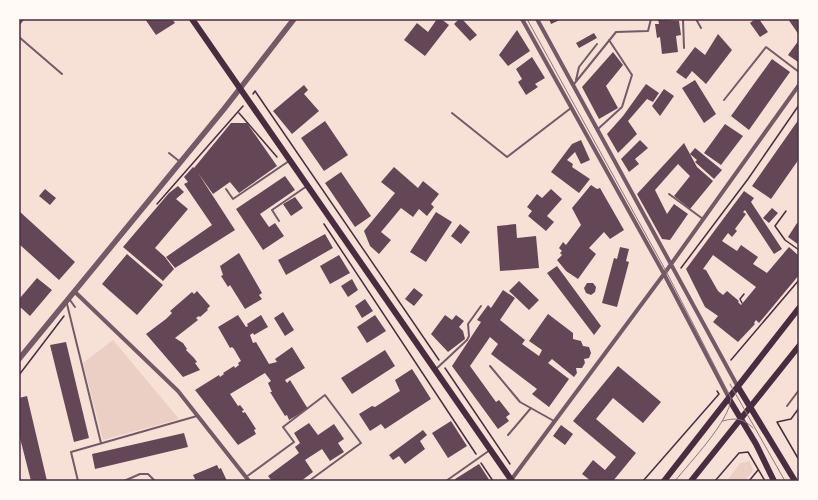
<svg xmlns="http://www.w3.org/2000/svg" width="818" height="500" viewBox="0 0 818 500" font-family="'PT Sans',sans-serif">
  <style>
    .green { fill: #ebcfc5 }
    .building { fill: #644757; fill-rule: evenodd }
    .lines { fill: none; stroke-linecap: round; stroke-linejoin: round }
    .path { stroke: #4a2c40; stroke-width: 1.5 }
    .service { stroke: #755966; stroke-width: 2 }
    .minor { stroke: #755966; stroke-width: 4 }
    .tertiary { stroke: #755966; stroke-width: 5.5 }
    .secondary { stroke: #4a2c40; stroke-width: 6 }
    .tram { stroke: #8f747c; stroke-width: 1 }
    .neatline { fill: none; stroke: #4a2c40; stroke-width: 1.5 }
  </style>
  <rect width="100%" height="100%" fill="#f7e1d7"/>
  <path class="green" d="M 113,340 L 179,419 L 103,440 L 83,363 Z
    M 750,461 L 753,471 L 745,481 L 727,481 L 740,463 Z"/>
  <path class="building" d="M 145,19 L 172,19 L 175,23 L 156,35 Z
    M 437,19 L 441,19 L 449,25 L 425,56 L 404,40 L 417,23 L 428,32 Z
    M 459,19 L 462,19 L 477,35 L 470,41 L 454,24 Z
    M 549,19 L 562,19 L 551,24 Z
    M 658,19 L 679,21 L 681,35 L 676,36 L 678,52 L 662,54 L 660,37 L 657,38 L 655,24 L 659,24 Z
    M 755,19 L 759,19 L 768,32 L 760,37 L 750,23 Z
    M 788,19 L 799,19 L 799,35 Z
    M 517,30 L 530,51 L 508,66 L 499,55 Z
    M 594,33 L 597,38 L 579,48 L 576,43 Z
    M 718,34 L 732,50 L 706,84 L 692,71 L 686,79 L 676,72 L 695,47 L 705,55 Z
    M 799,40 L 799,61 L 798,62 L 788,55 Z
    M 613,52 L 623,65 L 606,86 L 618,108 L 599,119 L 582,87 Z
    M 532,57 L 545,78 L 535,84 L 538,87 L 526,95 L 518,82 L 522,79 L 516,69 Z
    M 772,59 L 790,72 L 749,130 L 731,116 Z
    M 695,80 L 716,114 L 704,123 L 682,88 Z
    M 646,84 L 659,93 L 653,102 L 647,99 L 628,121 L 637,134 L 618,153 L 607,134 L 623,116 Z
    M 304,85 L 308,90 L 304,94 L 319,111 L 292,134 L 273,111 Z
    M 664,89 L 674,96 L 660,116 L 652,106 Z
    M 799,119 L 799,159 L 771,199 L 752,186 Z
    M 325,121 L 348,155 L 324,171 L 301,138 Z
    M 231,123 L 247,123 L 277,166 L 239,193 L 230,182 L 213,194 L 198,173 L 235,230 L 175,268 L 166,257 L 212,225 L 184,184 L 188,182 L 184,177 L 193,167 L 194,168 Z
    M 725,124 L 743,136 L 721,165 L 704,153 Z
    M 581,140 L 590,160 L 581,164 L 575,152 L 567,160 L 573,164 L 572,167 L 590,179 L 579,193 L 551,172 L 572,144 Z
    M 640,140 L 648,148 L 635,159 L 639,164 L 629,172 L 621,159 Z
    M 684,143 L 697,167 L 713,181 L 690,209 L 674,196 L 690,176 L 678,164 L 655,190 L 667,214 L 674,204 L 688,214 L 670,240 L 662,239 L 637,194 Z
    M 695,148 L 722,170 L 714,179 L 695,162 L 697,160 L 690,154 Z
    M 394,167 L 418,188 L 423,181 L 439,194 L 431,204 L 434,207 L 427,216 L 419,209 L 413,217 L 401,208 L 381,232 L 391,240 L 379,254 L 370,246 L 364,231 L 395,193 L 381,182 Z
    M 341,172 L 371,216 L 355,227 L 325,183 Z
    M 285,176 L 295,190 L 260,214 L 269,227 L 275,223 L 284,236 L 263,250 L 236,209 Z
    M 591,185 L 597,189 L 600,188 L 624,230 L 610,239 L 604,232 L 589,248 L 596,254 L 578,279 L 566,271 L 557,260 L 562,255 L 560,253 L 562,251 L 559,248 L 563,242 L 566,245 L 581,225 L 572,208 Z
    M 178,186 L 184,192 L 176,199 L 188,209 L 155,248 L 165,257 L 174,269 L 163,281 L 123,247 L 169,193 Z
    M 45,189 L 56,198 L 50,205 L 39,196 Z
    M 551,189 L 562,199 L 547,216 L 554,222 L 546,231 L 528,216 L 532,211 L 527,207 L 537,194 L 542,198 Z
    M 744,191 L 754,198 L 751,202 L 782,249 L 774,254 L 745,210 L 743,212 L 746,214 L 735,229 L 737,231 L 732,237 L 728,233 L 722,241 L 737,251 L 741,245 L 758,257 L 753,264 L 767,273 L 789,247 L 799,256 L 799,275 L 759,323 L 756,320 L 754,323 L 755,324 L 738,342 L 713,322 L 718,316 L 705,307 L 686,269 ZM 713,255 L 756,287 L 741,305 L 738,302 L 739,301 L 727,291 L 723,295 L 718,291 L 706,270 L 703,269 Z
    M 295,197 L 303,208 L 291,216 L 283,204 Z
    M 772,208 L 778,213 L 769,223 L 763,218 Z
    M 19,211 L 75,262 L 59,280 L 19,244 Z
    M 436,212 L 452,222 L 426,262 L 410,252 Z
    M 797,223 L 799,225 L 799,245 L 788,237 Z
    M 460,224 L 470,232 L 461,244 L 451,236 Z
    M 516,224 L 517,238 L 536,236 L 539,268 L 500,271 L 497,226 Z
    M 325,234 L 333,248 L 286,275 L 278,260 Z
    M 620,247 L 629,249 L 626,261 L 629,262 L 617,307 L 602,303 L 614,258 L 617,259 Z
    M 239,253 L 262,293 L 259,295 L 262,299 L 245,309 L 230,285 L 228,287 L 221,276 L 223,275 L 220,266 Z
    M 127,254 L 163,285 L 137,315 L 102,284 Z
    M 339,255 L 350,273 L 330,284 L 320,266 Z
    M 557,266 L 601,326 L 594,335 L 547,273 Z
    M 37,278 L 52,290 L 30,316 L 19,306 L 19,297 L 20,298 Z
    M 352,279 L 358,290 L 348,297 L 341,286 Z
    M 519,281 L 539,300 L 529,310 L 509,291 Z
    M 587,283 L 593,283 L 596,287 L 595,292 L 591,295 L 586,293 L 584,288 Z
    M 414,288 L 423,295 L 414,306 L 405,299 Z
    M 503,290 L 515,298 L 500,320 L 525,340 L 522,344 L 539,356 L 542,350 L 529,341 L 548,314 L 573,333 L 573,339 L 581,341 L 583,346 L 589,347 L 591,353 L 589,358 L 584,359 L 585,363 L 582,368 L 576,368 L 577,373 L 574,377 L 552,359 L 548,363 L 569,379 L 549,407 L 532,394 L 537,389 L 491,354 L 498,344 L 490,337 L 470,366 L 496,402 L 499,400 L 510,414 L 506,417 L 509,421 L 498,429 L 452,366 L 481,322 L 477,320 L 488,305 L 491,308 Z
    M 197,291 L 210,306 L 207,309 L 208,310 L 200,317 L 199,316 L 196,318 L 198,320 L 175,338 L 183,343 L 187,349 L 186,350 L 194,358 L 197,362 L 195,363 L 200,370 L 183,377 L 146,334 L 166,319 L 172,313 L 170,311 L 192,292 L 194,294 Z
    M 365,299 L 373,311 L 362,318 L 355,306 Z
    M 283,312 L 294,330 L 285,336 L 274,318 Z
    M 238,315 L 246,327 L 248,326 L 247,324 L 261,315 L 268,327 L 254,335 L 253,333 L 250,335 L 253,343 L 256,342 L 269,364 L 277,362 L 275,359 L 292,347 L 305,368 L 285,380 L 287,383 L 290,380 L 308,409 L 289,420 L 287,415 L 285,416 L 270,392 L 272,392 L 268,383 L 271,381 L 265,373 L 230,394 L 238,406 L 240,405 L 244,410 L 242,411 L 243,413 L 245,412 L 256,429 L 254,430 L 256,434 L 238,445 L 195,390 L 219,375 L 220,377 L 224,374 L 223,373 L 234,366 L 235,368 L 239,365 L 238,363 L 241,361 L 234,349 L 232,347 L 230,348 L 218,327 Z
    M 375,315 L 386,331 L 367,343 L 357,327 Z
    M 445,315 L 452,320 L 456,315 L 464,321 L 459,327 L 463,331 L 465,339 L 448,352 L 431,334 Z
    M 66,342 L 89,438 L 74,442 L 50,345 Z
    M 385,350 L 395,366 L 352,394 L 341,378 Z
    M 618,366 L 661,402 L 643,423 L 613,398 L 596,419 L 636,453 L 613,481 L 591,481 L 582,474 L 593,460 L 605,470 L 616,457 L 573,421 Z
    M 412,369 L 431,399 L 385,429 L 381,424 L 370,431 L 359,414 L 372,406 L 375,407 L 400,391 L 395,380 Z
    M 27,396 L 47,481 L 31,481 L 20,438 L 19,398 Z
    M 451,421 L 467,446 L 448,458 L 432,433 Z
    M 309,423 L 318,435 L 334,424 L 344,439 L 338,443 L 344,452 L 330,461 L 322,449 L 305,460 L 313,472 L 301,481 L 272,481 L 268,476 L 299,453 L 295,447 L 300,443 L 294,433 Z
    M 561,425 L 573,434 L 565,445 L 553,436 Z
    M 423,430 L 427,435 L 420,441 L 425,449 L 405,464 L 399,456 L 393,460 L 389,455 Z
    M 184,433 L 188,447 L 95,469 L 92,454 Z
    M 479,464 L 490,481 L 456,481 L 455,479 Z
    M 217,465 L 219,469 L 221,468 L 227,481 L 196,481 L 193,475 Z"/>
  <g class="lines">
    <path class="path" d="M 253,94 L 255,91 L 439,360
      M 239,113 L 277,157
      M 157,204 L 243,106
      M 786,211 L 775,226 L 785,240 L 799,250
      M 324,224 L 476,454
      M 681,268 L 748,179 L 799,105
      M 742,303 L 740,299 L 744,294
      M 731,360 L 799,280
      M 445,368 L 510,464
      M 19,375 L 64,316
      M 799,408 L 791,419 L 777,422 L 799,460
      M 481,463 L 493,481
      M 643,481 L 719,394 L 717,391
      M 715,481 L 739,453 L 748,452 L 765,481
      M 749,481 L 758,470"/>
    <path class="service" d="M 683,19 L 684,48
      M 696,19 L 701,28
      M 19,37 L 62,74
      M 576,80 L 579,67 L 597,44
      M 574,84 L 616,32 L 648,31 L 651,19
      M 724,100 L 766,47 L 799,72
      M 452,113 L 507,157 L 571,108
      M 598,129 L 622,107 L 632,75 L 609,40
      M 169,153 L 179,161
      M 226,189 L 233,199 L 289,161
      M 669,194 L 703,219
      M 279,221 L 272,210 L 307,186
      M 70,300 L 75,307
      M 67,304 L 101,443
      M 490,366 L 520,402 L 554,421
      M 436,369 L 467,340 L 469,336 L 468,324 L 481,306
      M 787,406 L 799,390
      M 508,435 L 531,408
      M 246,477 L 294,442 L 283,427 L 325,395 L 361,443 L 309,481
      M 19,478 L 20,481
      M 78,481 L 71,452 L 197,416
      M 124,481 L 140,474 L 148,474 L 155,481
      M 446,481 L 490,450"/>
    <path class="minor" d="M 522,19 L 664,274 L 729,398
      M 537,19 L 738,387
      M 19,23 L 22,19
      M 75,292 L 178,391 L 249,481
      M 511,480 L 664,274 L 799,85"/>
    <path class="tertiary" d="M 19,359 L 224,109 L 294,19"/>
    <path class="secondary" d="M 192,19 L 512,481
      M 738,387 L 795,481
      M 729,399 L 756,444 L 774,481
      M 664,481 L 799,308
      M 691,481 L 799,346"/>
    <path class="tram" d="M 527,19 L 666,271 L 731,398 C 730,421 690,462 675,481
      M 730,384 L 785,481
      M 723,421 C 736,417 744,419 753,428"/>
  </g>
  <rect width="818" height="500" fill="none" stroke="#fffaf5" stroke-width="40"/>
  <rect x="20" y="20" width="778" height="460" class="neatline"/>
</svg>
